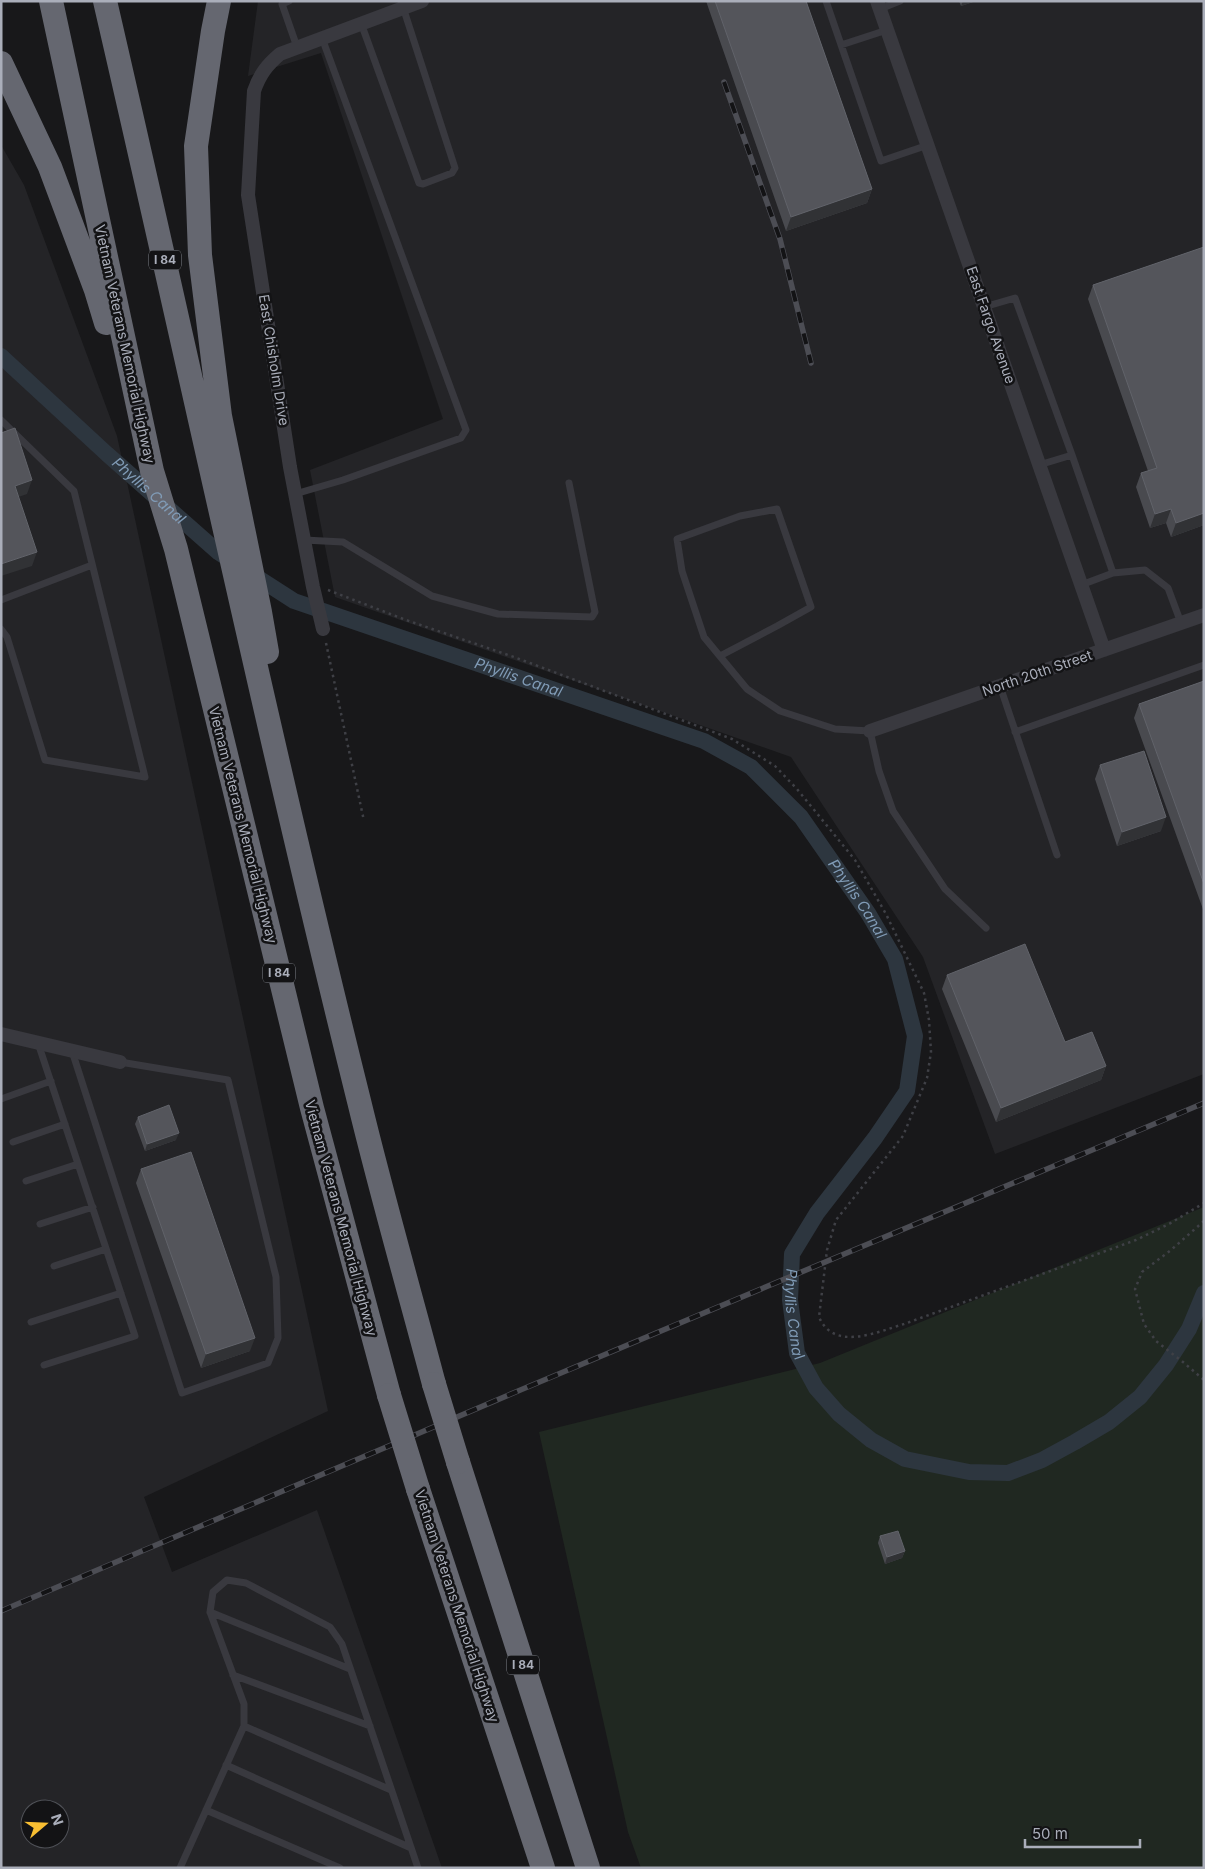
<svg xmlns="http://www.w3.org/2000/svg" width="1205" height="1869" viewBox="0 0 1205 1869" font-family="Inter,sans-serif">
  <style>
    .built { fill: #242427; fill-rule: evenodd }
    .green { fill: #202821 }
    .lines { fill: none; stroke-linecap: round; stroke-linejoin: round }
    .canal { stroke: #2d363f; stroke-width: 16 }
    .path { stroke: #3f4046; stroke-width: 2.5; stroke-dasharray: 2.5 4; stroke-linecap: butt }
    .service { stroke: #39393f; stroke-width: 7 }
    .minor { stroke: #39393f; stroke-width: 14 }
    .motorway { stroke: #656770; stroke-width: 24 }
    .rail-casing { stroke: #4c4d54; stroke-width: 5.5 }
    .rail { stroke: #131315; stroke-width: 4; stroke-dasharray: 11; stroke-linecap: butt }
    .motorway-bridge { stroke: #656770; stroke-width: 24 }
    .wall { fill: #494a4f }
    .shaded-wall { fill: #313235 }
    .building { fill: #54555b; stroke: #61636a }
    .labels { text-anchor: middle; stroke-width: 5; stroke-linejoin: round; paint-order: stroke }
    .shield { fill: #131315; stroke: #7d8088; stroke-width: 1 }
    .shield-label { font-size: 12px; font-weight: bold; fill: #aaaeba }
    .street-label { font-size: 14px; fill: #aaaeba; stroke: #131315 }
    .water-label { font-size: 15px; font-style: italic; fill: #809bb6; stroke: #131315 }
  </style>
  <rect width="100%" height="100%" fill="#18181a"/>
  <path class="built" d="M 258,1 L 1204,1 L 1204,1074 L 995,1154 L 923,957 L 791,757 L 335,597 L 310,470 L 443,419 L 321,53 L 248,76 Z
    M 1,145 L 24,185 L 117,436 L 328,1411 L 144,1497 L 172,1572 L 317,1510 L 442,1868 L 1,1868 ZM 30,1809 L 60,1809 L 60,1839 L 30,1839 Z"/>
  <path class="green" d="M 1204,1207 L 1204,1868 L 641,1868 L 628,1832 L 539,1432 L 820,1363 Z"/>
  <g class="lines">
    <path class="canal" id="s1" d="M 1,356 L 107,454 L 218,552 L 294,601 L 704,741 L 751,767 L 801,817 L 868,913 L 895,959 L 915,1036 L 907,1091 L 875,1138 L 817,1213 L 792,1254 L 790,1300 L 797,1353 L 816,1388 L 839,1414 L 871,1440 L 905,1459 L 969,1472 L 1008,1473 L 1042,1460 L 1075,1442 L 1109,1422 L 1140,1397 L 1166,1365 L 1189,1329 L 1204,1293"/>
    <path class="path" d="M 328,590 L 406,620 L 514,657 L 732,739 L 775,766 L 797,789 L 855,860 L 886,914 L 924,993 L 929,1020 L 931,1052 L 927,1078 L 903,1136 L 836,1220 L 827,1250 L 819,1317 C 834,1352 877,1332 904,1324 L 1136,1240 L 1169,1224 L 1204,1203
      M 326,643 L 364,821
      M 1204,1221 L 1171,1250 L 1142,1272 L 1135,1289 L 1144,1324 L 1156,1341 L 1183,1362 L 1204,1380"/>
    <path class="service" d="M 289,1 L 282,4 L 297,47
      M 826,1 L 881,161 L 928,145
      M 880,9 L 900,1
      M 361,23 L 419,183 L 423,184 L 452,173 L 455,168 L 401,1
      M 841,45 L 887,30
      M 984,307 L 1015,298 L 1072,455
      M 1,420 L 74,491 L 145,777 L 45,760 L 7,637 L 1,629
      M 1039,465 L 1072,455 L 1113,573 L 1081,585
      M 295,494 L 343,480 L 461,438 L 466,430 L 322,38
      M 304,540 L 343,542 L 432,596 L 498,614 L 592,617 L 595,612 L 569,483
      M 1113,573 L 1145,570 L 1168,588 L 1181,623
      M 1,600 L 92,565
      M 720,656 L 777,626 L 811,607 L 777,509 L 740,516 L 677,539 L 682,571 L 704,637 L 747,689 L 780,711 L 835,729 L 870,731 L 879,771 L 893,811 L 945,889 L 986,928
      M 1000,686 L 1057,855
      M 1015,732 L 1204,665
      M 38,1043 L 135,1336 L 44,1365
      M 72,1051 L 182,1393 L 268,1363 L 278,1338 L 276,1277 L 228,1080 L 120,1062
      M 1,1099 L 51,1081
      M 13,1142 L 65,1124
      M 26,1181 L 78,1164
      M 40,1224 L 93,1207
      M 54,1266 L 106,1249
      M 31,1322 L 121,1293
      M 210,1612 L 350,1669
      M 233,1675 L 370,1726
      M 244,1726 L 391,1790
      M 226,1765 L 411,1848
      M 206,1810 L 340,1868
      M 180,1868 L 244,1726 L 244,1704 L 210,1612 L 213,1592 L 227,1580 L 246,1583 L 330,1627 L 342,1644 L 418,1868"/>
    <path class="minor" d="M 877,1 L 1104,650
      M 323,629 L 313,587 L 290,467 L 248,195 L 254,91 C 260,74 267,65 280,54 L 422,1
      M 870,731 L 1204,615
      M 1,1034 L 120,1062"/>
    <path class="motorway" d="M 51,1 L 152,471 L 176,549 L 312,1108 L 389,1395
      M 105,1 C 190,368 268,736 359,1101 C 382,1196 409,1290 434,1384
      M 219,1 L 213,31 L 196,146 L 200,255 L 220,416 L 260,612 L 267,652
      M 1,63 L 50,167 L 96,290 L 106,323
      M 458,1462 L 588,1868
      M 418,1489 L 543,1868"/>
    <defs>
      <path id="rail" d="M 724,82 L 780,239 L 811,363
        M 1,1611 L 518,1391 L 1204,1103"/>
    </defs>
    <use href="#rail" class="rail-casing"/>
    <use href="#rail" class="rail"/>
    <path class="motorway-bridge" d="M 434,1384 L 458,1462
      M 389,1395 L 418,1489"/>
  </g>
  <path class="wall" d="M 706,1 L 806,1 L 872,189 L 867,203 L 786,231 Z
    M 959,1 L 976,1 L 961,6 Z
    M 1204,247 L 1204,525 L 1171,537 L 1166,523 L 1150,528 L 1136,487 L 1141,473 L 1148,471 L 1088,299 L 1093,285 Z
    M 1204,681 L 1204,912 L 1134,718 L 1139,704 Z
    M 1100,765 L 1161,831 L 1117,846 L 1095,779 Z
    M 947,975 L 1106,1066 L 1101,1080 L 996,1122 L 942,989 Z
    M 138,1117 L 176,1140 L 145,1151 L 135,1124 Z
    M 141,1169 L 250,1351 L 201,1368 L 136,1183 Z
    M 880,1536 L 905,1551 L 902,1558 L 885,1564 L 878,1543 Z"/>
  <path class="shaded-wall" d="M 963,1 L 976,1 L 961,6 Z
    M 872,189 L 867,203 L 786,231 L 791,217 Z
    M 32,480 L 27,494 L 10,500 L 15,486 Z
    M 1171,509 L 1166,523 L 1150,528 L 1155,514 Z
    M 1204,513 L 1204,525 L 1171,537 L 1176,523 Z
    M 37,552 L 32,566 L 1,576 L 1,564 Z
    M 1166,817 L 1161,831 L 1117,846 L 1122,832 Z
    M 1106,1066 L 1101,1080 L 996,1122 L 1001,1108 Z
    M 179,1133 L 176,1140 L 145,1151 L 147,1144 Z
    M 255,1338 L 250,1351 L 201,1368 L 206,1354 Z
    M 905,1551 L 902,1558 L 885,1564 L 887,1557 Z"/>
  <path class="building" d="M 715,1 L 806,1 L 872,189 L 791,217 Z
    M 1204,247 L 1204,513 L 1176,523 L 1171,509 L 1155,514 L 1141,473 L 1157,468 L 1093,285 Z
    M 15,428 L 32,480 L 15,486 L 37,552 L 1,564 L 1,433 Z
    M 1204,681 L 1204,884 L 1139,704 Z
    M 1144,751 L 1166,817 L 1122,832 L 1100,765 Z
    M 1025,944 L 1065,1042 L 1092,1032 L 1106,1066 L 1001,1108 L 947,975 Z
    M 169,1105 L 179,1133 L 147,1144 L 138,1117 Z
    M 191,1152 L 255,1338 L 206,1354 L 141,1169 Z
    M 898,1531 L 905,1551 L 887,1557 L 880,1536 Z"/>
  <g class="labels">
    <g class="shield">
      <rect x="149" y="250.5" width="32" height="19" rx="4"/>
      <rect x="263" y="963.5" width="32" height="19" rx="4"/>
      <rect x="507" y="1655.5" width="32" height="19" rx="4"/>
    </g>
    <g class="shield-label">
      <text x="165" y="264">I 84</text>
      <text x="279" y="977">I 84</text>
      <text x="523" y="1669">I 84</text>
    </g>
    <g class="street-label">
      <text transform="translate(991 325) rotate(71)" y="5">East Fargo Avenue</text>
      <text transform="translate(125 344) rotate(78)" y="5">Vietnam Veterans Memorial Highway</text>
      <text transform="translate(274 360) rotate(81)" y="5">East Chisholm Drive</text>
      <text transform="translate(1037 673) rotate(-19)" y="5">North 20th Street</text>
      <text transform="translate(243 825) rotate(76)" y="5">Vietnam Veterans Memorial Highway</text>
      <text transform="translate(341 1218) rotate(75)" y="5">Vietnam Veterans Memorial Highway</text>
      <text transform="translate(457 1606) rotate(72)" y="5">Vietnam Veterans Memorial Highway</text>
    </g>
    <g class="water-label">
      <text dy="5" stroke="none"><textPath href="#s1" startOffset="200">Phyllis Canal</textPath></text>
      <text dy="5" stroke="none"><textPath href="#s1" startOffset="620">Phyllis Canal</textPath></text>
      <text dy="5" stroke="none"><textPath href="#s1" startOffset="1040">Phyllis Canal</textPath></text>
      <text dy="5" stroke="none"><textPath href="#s1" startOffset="1506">Phyllis Canal</textPath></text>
    </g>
  </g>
  <rect width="1205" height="1869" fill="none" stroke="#aaaeba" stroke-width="5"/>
  <g transform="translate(45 1824) rotate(71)"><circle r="24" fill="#131315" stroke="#4f5157"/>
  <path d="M0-4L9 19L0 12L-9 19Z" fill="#f8be32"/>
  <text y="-8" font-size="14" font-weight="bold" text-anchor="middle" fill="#aaaeba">N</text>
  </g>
  <path d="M1025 1839v8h115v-8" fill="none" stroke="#aaaeba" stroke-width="2.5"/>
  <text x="1032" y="1839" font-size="15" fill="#aaaeba" stroke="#131315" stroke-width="4" paint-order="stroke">50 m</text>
</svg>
